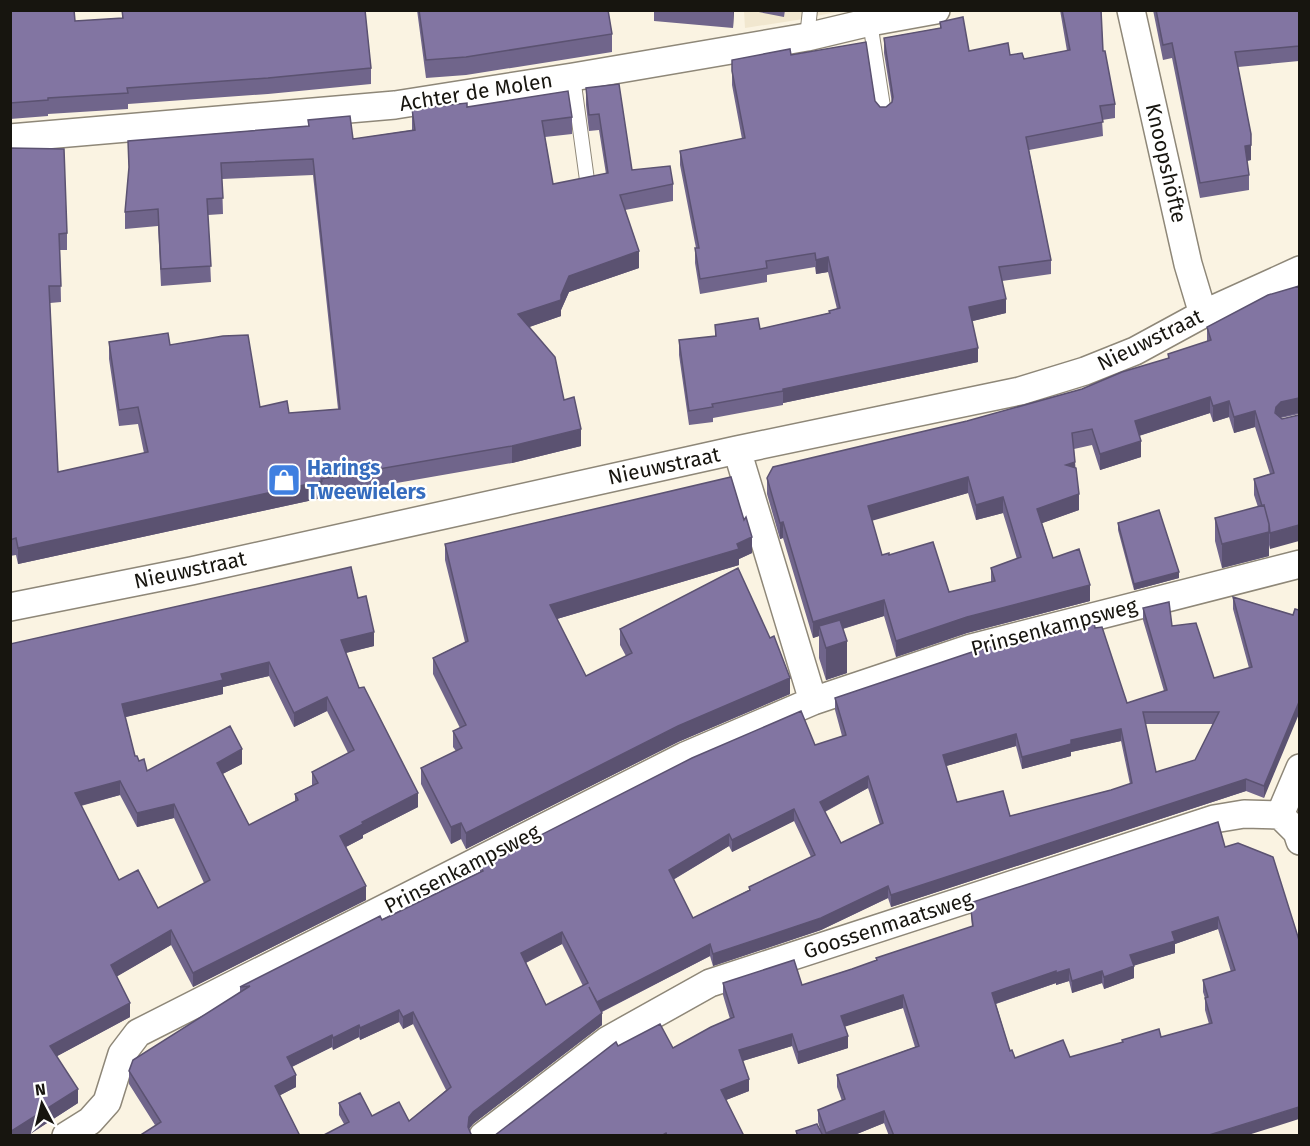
<svg xmlns="http://www.w3.org/2000/svg" width="1310" height="1146" viewBox="0 0 1310 1146" font-family="'Fira Sans',sans-serif">
  <style>
    .built { fill: #f1e7cf }
    .lines { fill: none; stroke-linecap: round; stroke-linejoin: round }
    .lane-casing { stroke: #8e8778; stroke-width: 16 }
    .street-casing { stroke: #8e8778; stroke-width: 30 }
    .lane { stroke: #fff; stroke-width: 14 }
    .street { stroke: #fff; stroke-width: 27 }
    .wall { fill: #70658b; fill-rule: evenodd }
    .shaded-wall { fill: #5b5271 }
    .building { fill: #8275a2; stroke: #5b5271; stroke-width: 1.5; fill-rule: evenodd }
    .labels { text-anchor: middle; stroke-width: 4.5; stroke-linejoin: round; paint-order: stroke }
    .street-label { font-size: 21px; fill: #17150f; stroke: #fff }
    .shop-label { font-size: 21px; font-weight: bold; fill: #366cbe; stroke: #fff; text-anchor: start }
  </style>
  <rect width="100%" height="100%" fill="#faf3e2"/>
  <path class="built" d="M 744,11 L 841,11 L 797,20 L 745,28 Z"/>
  <g class="lines">
    <defs>
      <path id="lane" d="M 870,22 L 884,113
        M 807,37 L 810,10
        M 573,77 L 587,180"/>
      <path id="street" d="M 1131,10 L 1188,264 L 1203,314
        M 10,138 L 395,105 L 573,77 L 807,37 L 870,22 L 936,10
        M 737,450 L 813,701
        M 10,607 L 191,571 L 737,450 L 1020,391 L 1085,371 L 1135,351 L 1203,314 L 1300,270
        M 1280,815 L 1297,832 L 1300,841
        M 66,1136 L 90,1121 L 107,1102 L 122,1054 L 138,1033 L 685,756 L 813,701 L 971,648 L 1300,564
        M 483,1136 L 608,1040 L 710,983 L 1214,819 L 1244,814 L 1280,815 L 1300,768"/>
    </defs>
    <use href="#lane" class="lane-casing"/>
    <use href="#street" class="street-casing"/>
    <use href="#lane" class="lane"/>
    <use href="#street" class="street"/>
  </g>
  <path class="wall" d="M 10,10 L 75,21 L 122,18 L 122,10 L 365,10 L 371,68 L 371,84 L 268,94 L 128,104 L 128,109 L 48,114 L 48,116 L 10,119 Z
    M 417,10 L 608,10 L 612,34 L 612,52 L 466,75 L 426,78 Z
    M 654,10 L 734,10 L 733,28 L 654,21 Z
    M 748,10 L 785,10 L 784,17 Z
    M 1060,10 L 1101,10 L 1103,51 L 1115,104 L 1115,118 L 1102,120 L 1103,136 L 1029,150 L 1051,260 L 1051,274 L 1002,281 L 1006,313 L 972,321 L 978,362 L 783,403 L 783,405 L 713,418 L 713,422 L 689,425 L 679,355 L 679,340 L 715,336 L 715,325 L 760,329 L 829,313 L 829,311 L 837,309 L 828,272 L 816,274 L 815,267 L 767,275 L 767,282 L 700,294 L 695,263 L 695,248 L 696,248 L 680,165 L 680,151 L 742,139 L 732,85 L 732,60 L 791,55 L 875,101 L 880,107 L 886,107 L 892,103 L 884,53 L 884,38 L 940,28 L 940,22 L 969,51 L 1010,55 L 1024,59 L 1067,51 Z
    M 1153,10 L 1299,10 L 1299,61 L 1238,67 L 1251,160 L 1247,161 L 1249,175 L 1249,190 L 1200,198 L 1172,58 L 1163,60 Z
    M 586,88 L 632,170 L 673,184 L 673,201 L 625,210 L 639,268 L 569,292 L 561,310 L 561,316 L 529,327 L 564,400 L 581,446 L 512,463 L 322,496 L 322,498 L 18,564 L 16,555 L 10,556 L 10,148 L 67,233 L 67,250 L 60,250 L 61,302 L 50,303 L 58,472 L 144,453 L 138,424 L 119,426 L 109,359 L 109,342 L 170,345 L 260,407 L 289,413 L 338,409 L 313,175 L 222,179 L 223,214 L 208,215 L 211,282 L 161,286 L 158,226 L 125,229 L 125,212 L 129,173 L 128,141 L 308,126 L 308,120 L 353,139 L 412,130 L 412,109 L 467,107 L 572,117 L 572,134 L 545,137 L 553,184 L 606,174 L 599,130 L 589,131 L 586,105 Z
    M 1299,286 L 1299,414 L 1281,418 L 1270,549 L 1269,545 L 1269,556 L 1222,568 L 1215,541 L 1215,518 L 1258,507 L 1254,495 L 1254,479 L 1270,474 L 1255,427 L 1234,433 L 1229,417 L 1213,422 L 1210,413 L 1139,436 L 1141,457 L 1100,470 L 1092,445 L 1074,449 L 1079,510 L 1042,523 L 1053,558 L 1090,601 L 967,633 L 896,657 L 884,616 L 843,629 L 847,673 L 826,680 L 819,658 L 819,636 L 813,638 L 783,538 L 780,539 L 767,494 L 767,478 L 1082,389 L 1168,358 L 1168,354 L 1207,342 L 1207,327 ZM 968,493 L 976,520 L 1003,513 L 1017,559 L 991,568 L 991,582 L 949,592 L 889,555 L 882,555 L 872,520 Z
    M 1118,523 L 1179,578 L 1134,590 L 1118,530 Z
    M 445,544 L 752,553 L 739,559 L 739,565 L 557,619 L 586,676 L 626,656 L 620,645 L 620,629 L 790,694 L 678,742 L 466,849 L 461,839 L 451,844 L 421,784 L 421,768 L 456,751 L 453,747 L 453,731 L 460,728 L 433,674 L 433,658 L 465,642 L 445,560 Z
    M 1233,597 L 1293,615 L 1264,798 L 1246,791 L 891,907 L 888,898 L 821,930 L 713,966 L 710,956 L 602,1012 L 602,1025 L 473,1124 L 469,1129 L 471,1134 L 344,1124 L 339,1115 L 339,1103 L 372,1116 L 409,1121 L 446,1090 L 413,1024 L 403,1029 L 399,1022 L 360,1040 L 359,1037 L 333,1050 L 332,1047 L 292,1067 L 296,1087 L 280,1095 L 155,1125 L 129,1084 L 129,1071 L 240,992 L 240,987 L 480,872 L 480,866 L 842,736 L 835,710 L 835,698 L 1095,628 L 1127,703 L 1164,691 L 1143,620 L 1143,608 L 1172,626 L 1214,678 L 1249,668 L 1233,609 ZM 1145,724 L 1213,724 L 1195,760 L 1156,772 ZM 1121,741 L 1130,784 L 1111,790 L 1010,816 L 957,802 L 946,766 L 1016,746 L 1022,769 L 1071,756 L 1071,752 ZM 868,788 L 880,825 L 841,843 L 825,812 ZM 794,821 L 811,857 L 749,887 L 749,890 L 693,918 L 673,880 L 729,846 L 732,852 ZM 562,944 L 583,986 L 546,1005 L 526,963 Z
    M 358,598 L 374,646 L 346,653 L 359,688 L 418,807 L 363,835 L 363,838 L 346,847 L 366,900 L 193,987 L 171,945 L 117,976 L 130,1017 L 57,1056 L 78,1103 L 27,1136 L 10,1136 L 10,644 ZM 269,676 L 294,727 L 327,711 L 348,753 L 312,772 L 312,785 L 295,794 L 295,801 L 249,825 L 222,774 L 242,764 L 147,771 L 135,756 L 125,717 L 223,694 L 223,687 ZM 120,795 L 137,827 L 174,818 L 204,883 L 158,908 L 119,880 L 81,806 Z
    M 1238,843 L 1245,1136 L 889,1136 L 884,1123 L 852,1136 L 796,1136 L 796,1131 L 821,1133 L 818,1122 L 818,1110 L 842,1101 L 837,1087 L 837,1075 L 915,1047 L 903,1008 L 845,1026 L 848,1048 L 798,1064 L 792,1046 L 743,1061 L 749,1091 L 726,1100 L 744,1136 L 494,1136 L 618,1046 L 673,1048 L 730,1019 L 723,995 L 723,983 L 802,985 L 876,961 L 876,958 L 972,927 L 970,903 L 1225,847 ZM 1218,929 L 1231,972 L 1203,980 L 1203,992 L 1205,998 L 1205,1010 L 1209,1024 L 1161,1037 L 1070,1057 L 1015,1058 L 1010,1051 L 996,1004 L 1056,983 L 1056,985 L 1069,981 L 1072,993 L 1102,983 L 1104,989 L 1134,978 L 1134,965 L 1175,953 L 1175,944 Z"/>
  <path class="shaded-wall" d="M 733,10 L 734,10 L 733,28 Z
    M 1251,145 L 1251,160 L 1245,161 L 1245,146 Z
    M 639,251 L 639,268 L 569,292 L 561,310 L 561,316 L 518,331 L 518,314 L 561,295 L 569,276 Z
    M 828,257 L 828,272 L 816,274 L 816,260 Z
    M 1006,299 L 1006,313 L 969,322 L 969,307 Z
    M 978,348 L 978,362 L 783,403 L 783,389 Z
    M 1210,397 L 1210,413 L 1135,437 L 1135,421 Z
    M 1298,397 L 1298,413 L 1281,417 L 1276,423 L 1276,407 L 1281,402 Z
    M 1229,401 L 1229,417 L 1213,422 L 1213,406 Z
    M 1255,411 L 1255,427 L 1234,433 L 1234,417 Z
    M 581,429 L 581,446 L 512,463 L 512,446 Z
    M 1141,441 L 1141,457 L 1100,470 L 1100,454 Z
    M 1075,462 L 1075,478 L 1066,465 Z
    M 968,477 L 968,493 L 868,522 L 868,506 Z
    M 322,481 L 322,498 L 18,564 L 18,548 Z
    M 1079,494 L 1079,510 L 1037,525 L 1037,509 Z
    M 1003,497 L 1003,513 L 976,520 L 976,505 Z
    M 783,522 L 783,538 L 780,539 L 780,523 Z
    M 1299,525 L 1299,541 L 1270,549 L 1270,533 Z
    M 1269,532 L 1269,556 L 1222,568 L 1222,544 Z
    M 752,537 L 752,553 L 739,559 L 739,565 L 550,621 L 550,605 L 737,544 Z
    M 1179,572 L 1179,578 L 1134,590 L 1134,584 Z
    M 1090,585 L 1090,601 L 967,633 L 896,657 L 896,641 L 967,617 Z
    M 884,600 L 884,616 L 822,635 L 819,626 L 819,636 L 813,638 L 813,622 Z
    M 374,632 L 374,646 L 341,654 L 341,640 Z
    M 847,641 L 847,673 L 826,680 L 826,648 Z
    M 269,662 L 269,676 L 223,687 L 223,694 L 122,718 L 122,704 L 221,674 Z
    M 790,678 L 790,694 L 678,742 L 466,849 L 466,833 L 678,726 Z
    M 327,697 L 327,711 L 294,727 L 294,713 Z
    M 1299,702 L 1299,714 L 1264,798 L 1264,786 Z
    M 1121,729 L 1121,741 L 1071,752 L 1071,756 L 1022,769 L 1022,757 L 1071,740 Z
    M 1016,734 L 1016,746 L 943,767 L 943,755 Z
    M 242,749 L 242,764 L 217,777 L 217,763 Z
    M 868,776 L 868,788 L 820,814 L 820,802 Z
    M 1246,779 L 1246,791 L 891,907 L 891,895 Z
    M 120,781 L 120,795 L 75,807 L 75,793 Z
    M 418,793 L 418,807 L 363,835 L 363,838 L 340,850 L 340,836 L 362,822 Z
    M 174,804 L 174,818 L 137,827 L 137,813 Z
    M 794,809 L 794,821 L 732,852 L 732,840 Z
    M 461,823 L 461,839 L 451,844 L 451,827 Z
    M 729,834 L 729,846 L 669,882 L 669,870 Z
    M 366,886 L 366,900 L 193,987 L 193,973 Z
    M 888,886 L 888,898 L 821,930 L 713,966 L 713,954 Z
    M 1218,917 L 1218,929 L 1175,944 L 1175,953 L 1130,967 L 1130,955 L 1172,932 Z
    M 171,930 L 171,945 L 111,980 L 111,965 Z
    M 562,932 L 562,944 L 521,965 L 521,953 Z
    M 710,944 L 710,956 L 597,1014 L 597,1002 Z
    M 1134,966 L 1134,978 L 1104,989 L 1104,977 Z
    M 1069,969 L 1069,981 L 1056,985 L 1056,973 Z
    M 1056,971 L 1056,983 L 992,1005 L 992,993 Z
    M 1102,971 L 1102,983 L 1072,993 L 1072,981 Z
    M 903,995 L 903,1008 L 841,1028 L 841,1016 Z
    M 130,1003 L 130,1017 L 50,1060 L 50,1046 Z
    M 399,1010 L 399,1022 L 360,1040 L 360,1028 Z
    M 413,1012 L 413,1024 L 403,1029 L 403,1017 Z
    M 602,1013 L 602,1025 L 473,1124 L 469,1129 L 468,1127 L 469,1117 L 473,1112 Z
    M 359,1025 L 359,1037 L 333,1050 L 333,1038 Z
    M 792,1034 L 792,1046 L 739,1062 L 739,1050 Z
    M 332,1035 L 332,1047 L 287,1069 L 287,1057 Z
    M 848,1036 L 848,1048 L 798,1064 L 798,1052 Z
    M 296,1075 L 296,1087 L 275,1098 L 275,1086 Z
    M 749,1079 L 749,1091 L 721,1102 L 721,1090 Z
    M 78,1089 L 78,1103 L 27,1136 L 10,1136 L 10,1132 Z
    M 1299,1107 L 1299,1119 L 1245,1136 L 1206,1136 Z
    M 884,1111 L 884,1123 L 852,1136 L 826,1136 L 826,1133 Z"/>
  <path class="building" d="M 10,10 L 74,10 L 75,21 L 123,18 L 122,10 L 365,10 L 371,68 L 268,78 L 127,88 L 128,93 L 48,98 L 48,100 L 10,103 Z
    M 419,10 L 608,10 L 612,34 L 466,57 L 426,60 Z
    M 1062,10 L 1101,10 L 1103,51 L 1105,51 L 1115,104 L 1100,106 L 1103,122 L 1026,137 L 1051,260 L 999,267 L 1006,299 L 969,307 L 978,348 L 783,389 L 783,391 L 712,404 L 713,407 L 689,411 L 679,340 L 716,336 L 715,325 L 758,318 L 760,329 L 830,313 L 829,311 L 840,308 L 828,257 L 816,260 L 815,253 L 766,261 L 767,268 L 700,279 L 695,248 L 699,248 L 680,151 L 745,138 L 732,71 L 732,60 L 790,49 L 791,55 L 866,42 L 875,101 L 880,107 L 886,107 L 892,102 L 893,97 L 884,38 L 941,28 L 940,22 L 963,17 L 969,51 L 1008,43 L 1010,55 L 1022,53 L 1024,59 L 1070,50 Z
    M 1156,10 L 1299,10 L 1299,46 L 1235,52 L 1251,134 L 1251,145 L 1245,146 L 1249,175 L 1200,183 L 1172,43 L 1163,45 Z
    M 619,84 L 632,170 L 670,166 L 673,184 L 620,195 L 639,251 L 569,276 L 561,295 L 561,300 L 518,314 L 555,357 L 564,400 L 574,397 L 581,429 L 512,446 L 321,479 L 322,481 L 18,548 L 16,538 L 10,540 L 10,148 L 64,149 L 67,233 L 59,234 L 61,286 L 49,286 L 58,472 L 148,452 L 138,407 L 119,410 L 109,342 L 168,333 L 170,345 L 223,336 L 248,335 L 260,407 L 287,401 L 289,413 L 340,409 L 313,159 L 221,163 L 223,198 L 207,199 L 211,266 L 161,269 L 158,209 L 125,212 L 129,167 L 128,141 L 309,126 L 308,120 L 350,116 L 353,139 L 415,130 L 412,109 L 467,103 L 467,107 L 568,91 L 572,117 L 542,121 L 553,184 L 608,173 L 599,114 L 589,115 L 586,88 Z
    M 1299,286 L 1299,398 L 1281,402 L 1276,407 L 1275,413 L 1282,419 L 1299,415 L 1299,525 L 1270,533 L 1269,524 L 1264,505 L 1262,506 L 1254,479 L 1274,473 L 1255,411 L 1234,417 L 1229,401 L 1213,406 L 1210,397 L 1135,421 L 1141,441 L 1100,454 L 1092,429 L 1072,433 L 1075,462 L 1066,465 L 1076,468 L 1079,494 L 1037,509 L 1053,558 L 1079,549 L 1090,585 L 967,617 L 896,641 L 884,600 L 813,622 L 783,522 L 780,523 L 767,478 L 773,467 L 967,421 L 1082,389 L 1122,372 L 1169,358 L 1168,354 L 1211,340 L 1207,327 L 1268,295 ZM 968,477 L 976,505 L 1003,497 L 1021,557 L 991,568 L 995,581 L 949,592 L 933,542 L 889,555 L 889,553 L 882,555 L 868,506 Z
    M 731,477 L 744,520 L 746,517 L 752,537 L 737,544 L 739,549 L 550,605 L 586,676 L 632,653 L 620,629 L 738,568 L 770,638 L 774,636 L 790,678 L 678,726 L 466,833 L 461,823 L 451,827 L 421,768 L 462,748 L 453,731 L 466,725 L 433,658 L 468,641 L 445,544 Z
    M 1264,505 L 1269,524 L 1269,532 L 1222,544 L 1215,518 Z
    M 1159,510 L 1179,572 L 1134,584 L 1118,523 Z
    M 351,567 L 358,598 L 366,596 L 374,632 L 341,640 L 359,688 L 364,687 L 418,793 L 362,822 L 363,824 L 340,836 L 366,886 L 193,973 L 171,930 L 111,965 L 130,1003 L 50,1046 L 78,1089 L 10,1132 L 10,644 ZM 269,662 L 294,713 L 327,697 L 354,750 L 312,772 L 318,783 L 295,794 L 298,800 L 249,825 L 217,763 L 242,749 L 230,726 L 147,771 L 144,759 L 139,761 L 137,756 L 135,756 L 122,704 L 223,680 L 221,674 ZM 120,781 L 137,813 L 174,804 L 210,880 L 158,908 L 138,870 L 119,880 L 75,793 Z
    M 1233,597 L 1293,615 L 1295,609 L 1299,610 L 1299,702 L 1264,786 L 1246,779 L 891,895 L 888,886 L 821,918 L 713,954 L 710,944 L 597,1002 L 589,987 L 602,1013 L 473,1112 L 469,1117 L 468,1127 L 471,1134 L 473,1136 L 322,1136 L 349,1122 L 339,1103 L 360,1093 L 372,1116 L 399,1102 L 409,1121 L 451,1087 L 413,1012 L 403,1017 L 399,1010 L 360,1028 L 359,1025 L 333,1038 L 332,1035 L 287,1057 L 296,1075 L 275,1086 L 300,1136 L 139,1136 L 161,1122 L 129,1071 L 133,1060 L 250,986 L 240,987 L 380,916 L 382,920 L 483,871 L 480,866 L 692,758 L 801,711 L 815,745 L 846,735 L 835,698 L 975,651 L 1094,621 L 1095,628 L 1102,627 L 1127,703 L 1167,690 L 1143,608 L 1169,602 L 1172,626 L 1196,623 L 1214,678 L 1252,667 ZM 1143,712 L 1219,712 L 1195,760 L 1156,772 ZM 1121,729 L 1132,783 L 1111,790 L 1010,816 L 1003,791 L 957,802 L 943,755 L 1016,734 L 1022,757 L 1071,744 L 1071,740 ZM 868,776 L 883,823 L 841,843 L 820,802 ZM 794,809 L 815,855 L 749,887 L 750,890 L 693,918 L 669,870 L 729,834 L 732,840 ZM 562,932 L 588,983 L 546,1005 L 521,953 Z
    M 840,620 L 847,641 L 826,648 L 819,626 Z
    M 1218,822 L 1225,847 L 1238,843 L 1273,857 L 1299,940 L 1299,1107 L 1206,1136 L 894,1136 L 884,1111 L 826,1133 L 818,1110 L 845,1099 L 837,1075 L 919,1046 L 903,995 L 841,1016 L 848,1036 L 798,1052 L 792,1034 L 739,1050 L 749,1079 L 721,1090 L 744,1136 L 667,1136 L 666,1133 L 661,1136 L 494,1136 L 616,1042 L 618,1046 L 660,1024 L 673,1048 L 711,1027 L 734,1017 L 723,983 L 794,960 L 802,985 L 852,969 L 877,960 L 876,958 L 973,926 L 970,903 ZM 1218,917 L 1235,970 L 1203,980 L 1208,997 L 1205,998 L 1212,1023 L 1161,1037 L 1159,1029 L 1122,1040 L 1123,1042 L 1070,1057 L 1063,1040 L 1015,1058 L 1012,1050 L 1010,1051 L 992,993 L 1056,971 L 1056,973 L 1069,969 L 1072,981 L 1102,971 L 1104,977 L 1134,966 L 1130,955 L 1175,941 L 1172,932 Z
    M 817,1124 L 823,1136 L 798,1136 L 796,1131 Z"/>
  <defs>
    <symbol id="shop-square" viewBox="-11 -11 22 22"><rect x="-9" y="-9" width="18" height="18" rx="4" fill="#3f7fe0" stroke="#fff"/><path d="M-5-2.5h2.3a2.7 3.5 0 0 1 5.4 0H5L5.5 6h-11ZM-1.5-2.5h3a1.5 2.3 0 0 0-3 0Z" fill="#fff"/></symbol>
  </defs>
  <g fill-rule="evenodd">
    <use href="#shop-square" x="265" y="461" width="38" height="38"/>
  </g>
  <g class="labels">
    <g class="street-label">
      <text transform="translate(476 92) rotate(-9)" y="7">Achter de Molen</text>
      <text transform="translate(1166 163) rotate(77)" y="7">Knoopshöfte</text>
      <text transform="translate(1150 340) rotate(-26)" y="7">Nieuwstraat</text>
      <text transform="translate(664 466) rotate(-12)" y="7">Nieuwstraat</text>
      <text transform="translate(190 570) rotate(-12)" y="7">Nieuwstraat</text>
      <text transform="translate(1054 627) rotate(-15)" y="7">Prinsenkampsweg</text>
      <text transform="translate(462 869) rotate(-27)" y="7">Prinsenkampsweg</text>
      <text transform="translate(888 925) rotate(-18)" y="7">Goossenmaatsweg</text>
    </g>
    <g class="shop-label">
      <text x="307" y="475">Harings<tspan x="307" dy="24">Tweewielers</tspan></text>
    </g>
  </g>
  <rect width="1310" height="1146" fill="none" stroke="#17150f" stroke-width="24"/>
  <g transform="translate(42 1104) rotate(353)" stroke="#ffffff" stroke-width="4.5" paint-order="stroke">
  <path d="M0-4.5L10 22L0 15L-10 22Z" fill="#17150f"/>
  <text y="-9" font-size="16" font-weight="bold" text-anchor="middle" fill="#17150f">N</text>
  </g>
</svg>
